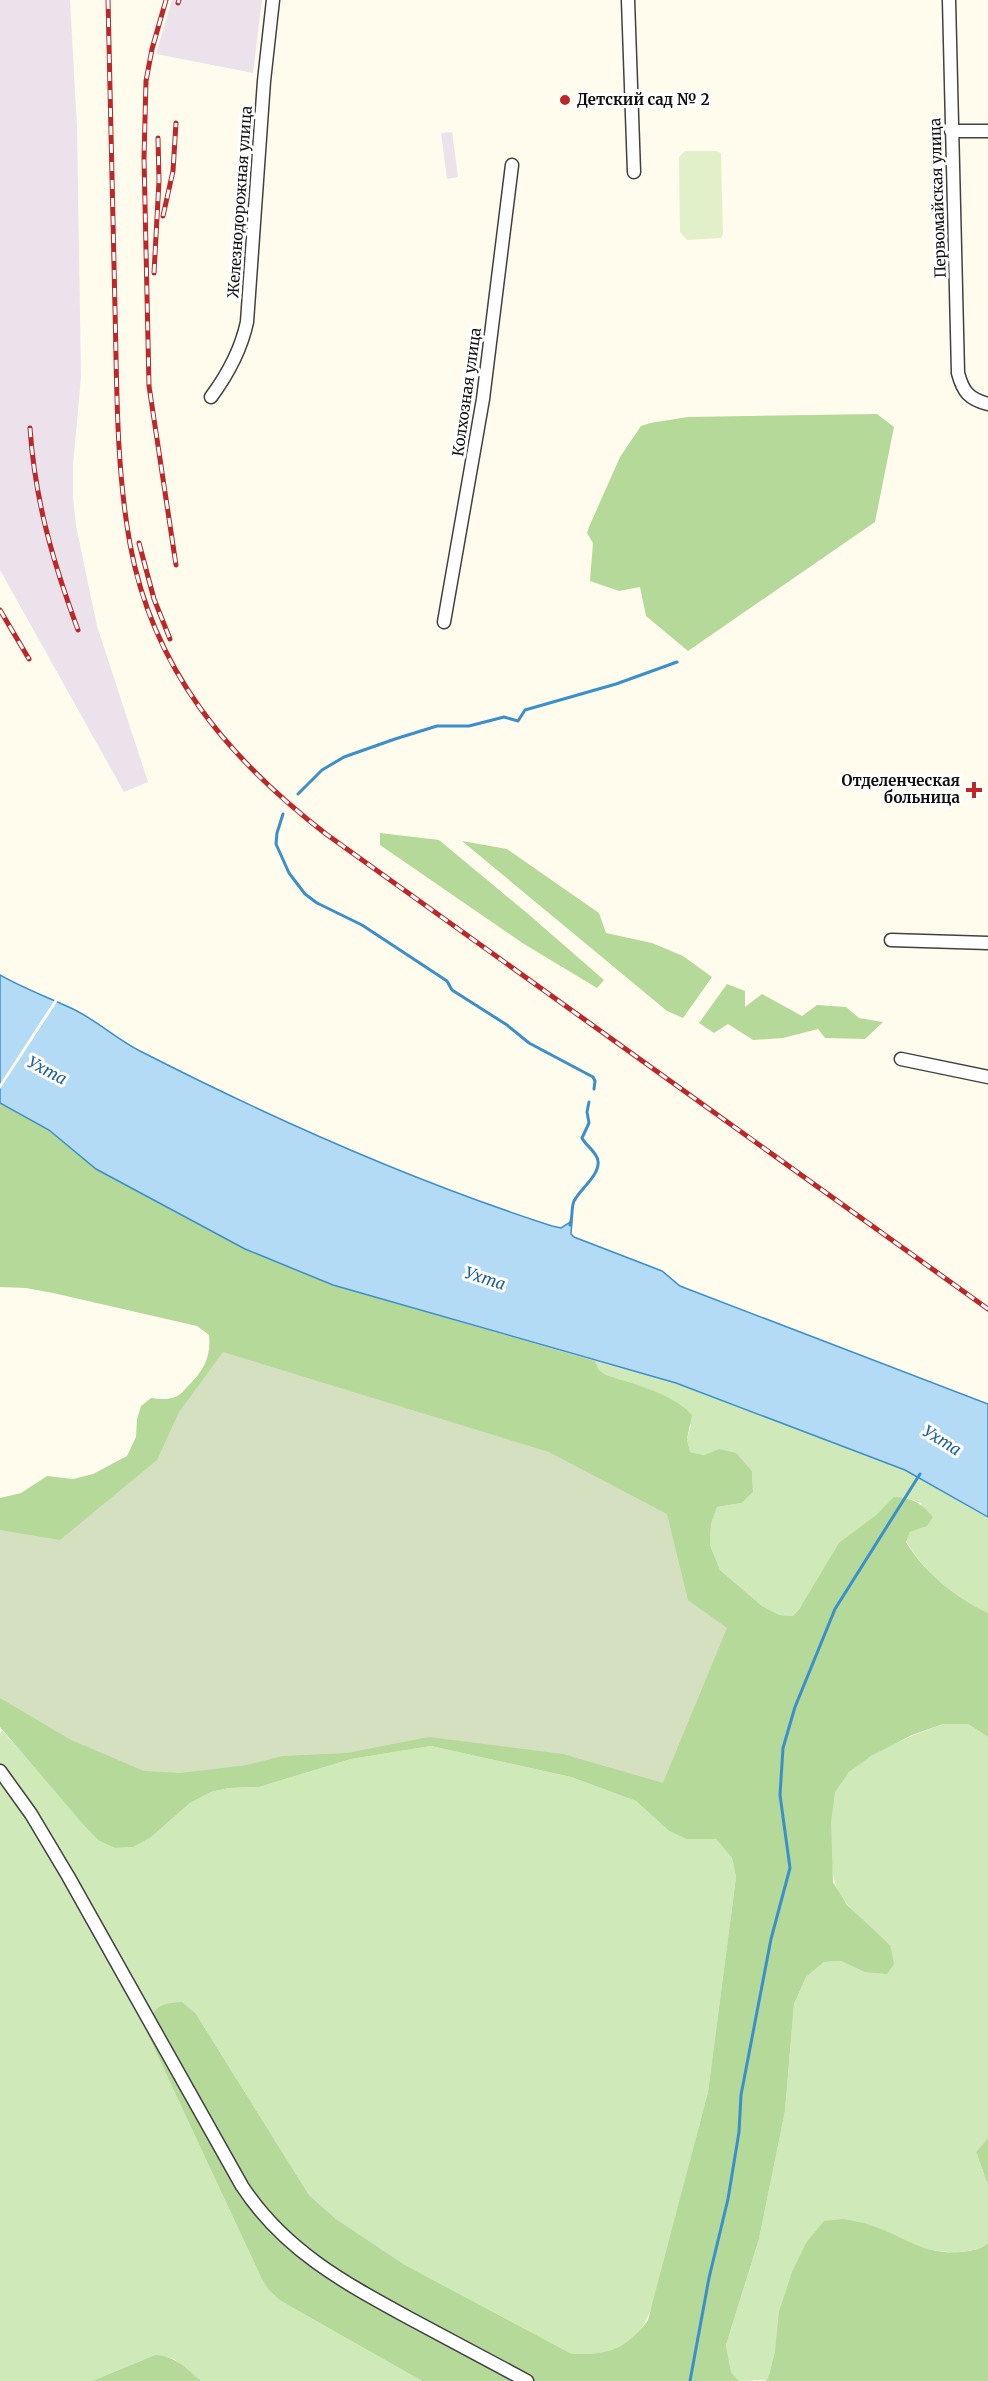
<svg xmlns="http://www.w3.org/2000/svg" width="988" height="2381" viewBox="0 0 988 2381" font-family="Merriweather,serif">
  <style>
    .industrial { fill: #ebe2ec }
    .green { fill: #d0e9b8 }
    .forest { fill: #b4d998 }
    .cemetery { fill: #d5e0c0 }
    .pitch { fill: #e2f0ca }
    .water { fill: #b4dbf5; stroke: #3b8fcc; stroke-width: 1.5 }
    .pier { fill: #fffcee }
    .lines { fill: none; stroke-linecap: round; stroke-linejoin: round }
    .stream { stroke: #3b8fcc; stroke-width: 3 }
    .minor-casing { stroke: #414141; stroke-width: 15 }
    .minor { stroke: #fff; stroke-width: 12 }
    .rail-casing { stroke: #bc272a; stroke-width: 5 }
    .rail { stroke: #fff; stroke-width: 3; stroke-dasharray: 9; stroke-linecap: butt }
    .poi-dot { fill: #bc272a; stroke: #fff; stroke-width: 2 }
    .labels { text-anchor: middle; stroke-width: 6; stroke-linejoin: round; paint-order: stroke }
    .poi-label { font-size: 15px; font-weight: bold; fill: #0e0e0e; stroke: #fff; text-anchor: start }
    .street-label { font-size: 15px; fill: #0e0e0e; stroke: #fff }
    .water-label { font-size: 16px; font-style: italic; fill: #18609e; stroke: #fff }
  </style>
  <rect width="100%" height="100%" fill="#fffcee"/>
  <path class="industrial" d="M 0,0 L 70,0 L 77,127 L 81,377 L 73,466 L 73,497 L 76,526 L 97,626 L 148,782 L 124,792 L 0,570 Z
    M 172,0 L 262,0 L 253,73 L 156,54 Z
    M 452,132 L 458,177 L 447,179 L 441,133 Z"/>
  <path class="green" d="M 595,1361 L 676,1383 L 905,1470 L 988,1517 L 988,1613 C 955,1597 925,1573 906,1541 L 910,1532 L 926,1526 L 921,1503 L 906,1498 L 894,1498 L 875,1516 L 793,1616 L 779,1615 L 762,1606 L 720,1570 L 710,1545 L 711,1523 L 717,1507 L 742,1503 L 753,1492 L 752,1471 L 719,1449 L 704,1455 L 690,1452 L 687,1439 L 691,1425 L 666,1397 L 606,1375 L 599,1370 Z
    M 943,1724 L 968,1724 L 988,1737 L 988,2138 L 976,2152 L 988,2185 L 988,2243 C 982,2249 970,2251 961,2252 C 926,2254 902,2240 870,2225 L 775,2351 L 768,2380 L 739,2381 L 731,2372 L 726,2345 L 759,2239 L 785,2111 L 794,2004 L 806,1977 L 824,1962 L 841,1961 L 864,1972 L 890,1945 C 876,1932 859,1919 847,1904 C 831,1885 832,1868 831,1844 C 831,1828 830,1810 834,1794 C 843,1761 913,1735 943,1724 Z
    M 2,1730 L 99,1841 L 115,1848 L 133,1847 L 150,1838 L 190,1803 L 211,1792 L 229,1788 L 259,1787 L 351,1759 L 431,1746 L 571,1777 L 636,1801 L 669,1831 L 686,1839 L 716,1839 L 732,1858 L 736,1877 L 708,2092 L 654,2300 C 641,2344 617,2356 572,2354 L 405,2265 L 336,2219 L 309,2195 L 196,2014 L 147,2033 L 260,2275 L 281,2301 L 422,2381 L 201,2381 L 174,2359 L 155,2355 L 92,2381 L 0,2381 L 0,1733 Z"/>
  <path class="forest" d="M 877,414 L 894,427 L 875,522 L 688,651 L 646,616 L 640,587 L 619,591 L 590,581 L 593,543 L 587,533 L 589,527 L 620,457 L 641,426 L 650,423 L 688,417 Z
    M 380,833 L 439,840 L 527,913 L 604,980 L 597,988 L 524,944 L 380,845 Z
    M 462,841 L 507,849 L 599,913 L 606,933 L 652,943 L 683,956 L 712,977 L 683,1018 L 667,1011 Z
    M 727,984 L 745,991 L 745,1007 L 762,994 L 802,1016 L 817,1005 L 846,1007 L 859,1018 L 883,1022 L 865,1039 L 825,1038 L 818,1029 L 783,1038 L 753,1040 L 728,1024 L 714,1033 L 699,1023 Z
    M 0,1103 L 49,1130 L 96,1169 L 245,1249 L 333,1285 L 595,1361 L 599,1370 L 606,1375 C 635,1385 670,1392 692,1415 L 687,1439 L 690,1452 L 704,1455 L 719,1449 L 736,1453 L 752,1471 L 753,1492 L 742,1503 L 717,1507 L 711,1524 L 710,1545 L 720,1570 L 762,1606 L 779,1615 L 793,1616 L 800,1608 L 839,1543 L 875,1516 L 894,1497 C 913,1498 921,1503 933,1517 L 927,1526 L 910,1532 L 906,1542 C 925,1573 955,1597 988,1613 L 988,1737 L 968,1724 L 943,1724 L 912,1735 L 871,1756 L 849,1772 L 835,1792 L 831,1822 L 833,1882 L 847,1905 L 890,1945 L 894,1964 L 887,1974 L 864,1972 L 841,1961 L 824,1962 L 806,1977 L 794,2004 L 785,2111 L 759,2239 L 726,2345 L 731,2372 L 739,2381 L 422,2381 L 281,2301 L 268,2289 L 260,2275 L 147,2033 C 151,2009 157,2003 182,2002 L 196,2014 L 309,2195 L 336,2219 L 405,2265 L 572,2354 C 608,2355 626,2350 648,2320 L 708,2092 L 736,1877 L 732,1858 L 716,1839 L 686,1839 L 669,1831 L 636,1801 L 571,1777 L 431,1746 L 351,1759 L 259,1787 L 229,1788 L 211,1792 L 190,1803 L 150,1838 L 133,1847 L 115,1848 L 99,1841 L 82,1823 L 0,1727 L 0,1498 L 21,1493 L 47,1476 L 73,1479 L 93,1474 L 127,1456 L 136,1437 L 137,1419 L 141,1406 L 151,1398 C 159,1399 167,1400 175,1397 C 180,1396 185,1389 189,1385 C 204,1370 211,1357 209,1335 L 197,1326 L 53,1293 L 26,1288 L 0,1287 Z
    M 988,2138 L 988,2185 L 976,2152 Z
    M 843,2219 C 852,2221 862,2222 870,2225 C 907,2237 920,2255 962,2252 C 971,2251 982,2249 988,2243 L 988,2381 L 765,2381 L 768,2379 L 775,2351 L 779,2312 L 792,2272 L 806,2243 L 824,2221 Z
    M 155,2355 C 175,2356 186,2368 201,2381 L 92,2381 Z"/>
  <path class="cemetery" d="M 223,1352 L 549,1452 L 667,1514 L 688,1600 L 727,1628 L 663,1783 L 563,1754 L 429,1737 L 347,1753 L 283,1756 L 247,1765 L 180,1773 L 144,1771 L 71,1740 L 0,1698 L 0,1530 L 60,1540 L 157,1460 L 179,1412 Z"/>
  <path class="pitch" d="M 685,151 L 716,151 L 721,153 L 723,234 L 721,238 L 687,240 L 680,232 L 679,157 Z"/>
  <path class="water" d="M 0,975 C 24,989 50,998 75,1010 C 97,1021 117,1039 140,1051 C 273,1119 410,1180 552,1226 L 561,1228 L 572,1221 L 571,1234 L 574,1237 L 662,1271 L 680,1286 L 988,1404 L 988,1517 L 905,1470 L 676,1383 L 333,1285 L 245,1249 L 96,1169 L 49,1130 L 0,1103 Z"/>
  <path class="pier" d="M 56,998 L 59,999 L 0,1089 L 0,1084 Z"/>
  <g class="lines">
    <path class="stream" d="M 298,794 L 322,770 L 344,757 L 395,739 L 437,726 L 469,726 L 504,717 L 518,721 L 525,710 L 616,684 L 677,662
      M 283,814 L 277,833 L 276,844 L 289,873 L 305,894 L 317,903 L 362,925 L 447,981 L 452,990 L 507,1025 L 529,1043 L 593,1077 L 595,1081 L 594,1089
      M 570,1225 C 573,1217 571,1208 574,1201 C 580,1189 600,1175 598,1161 C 597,1152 586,1146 582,1138 L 589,1123 L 587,1112 L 589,1102
      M 690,2381 L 709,2278 L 728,2199 L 739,2132 L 741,2095 L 771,1939 L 790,1868 L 780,1795 L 783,1748 L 795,1707 L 835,1609 L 920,1474"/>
    <defs>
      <path id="minor" d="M 628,0 L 634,172
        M 949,0 L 958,373 C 963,392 969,399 988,404
        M 951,131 L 988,131
        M 211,397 C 228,374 241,350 247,322 L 264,81 L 273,0
        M 444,622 L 483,399 L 512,165
        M 891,940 L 988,943
        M 901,1059 L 988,1077
        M 0,1771 L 31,1814 L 68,1876 L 242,2186 C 284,2250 343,2282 409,2318 C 449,2339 488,2360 527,2381"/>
    </defs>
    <use href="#minor" class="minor-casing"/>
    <use href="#minor" class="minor"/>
    <defs>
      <path id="rail" d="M 108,0 C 110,103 113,206 115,309 C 117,387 116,467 130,544 C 153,670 228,758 326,834 L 988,1309
        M 166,0 L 152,49 L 146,81 L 144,158 L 149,386 L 176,565
        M 178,3 L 179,0
        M 163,216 L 173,171 L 176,123
        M 154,273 L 159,181 L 158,138
        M 30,428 C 35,501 53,562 78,630
        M 139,543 L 154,599 L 170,639
        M 0,610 L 29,659"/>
    </defs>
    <use href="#rail" class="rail-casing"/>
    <use href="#rail" class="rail"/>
  </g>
  <g class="poi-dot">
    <circle cx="565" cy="100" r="6"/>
    <path d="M971 781h6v6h6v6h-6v6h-6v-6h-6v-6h6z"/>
  </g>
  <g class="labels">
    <g class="poi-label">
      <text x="577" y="105">Детский сад № 2</text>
      <text x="960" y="786" text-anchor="end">Отделенческая<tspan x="960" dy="17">больница</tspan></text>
    </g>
    <g class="street-label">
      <text transform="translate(938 198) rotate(-92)" y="5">Первомайская улица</text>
      <text transform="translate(240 202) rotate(-86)" y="5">Железнодорожная улица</text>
      <text transform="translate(467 392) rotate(-82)" y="5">Колхозная улица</text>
    </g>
    <g class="water-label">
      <text transform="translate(47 1070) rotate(28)" y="6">Ухта</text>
      <text transform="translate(485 1278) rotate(18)" y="6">Ухта</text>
      <text transform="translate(942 1440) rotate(32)" y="6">Ухта</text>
    </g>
  </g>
</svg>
